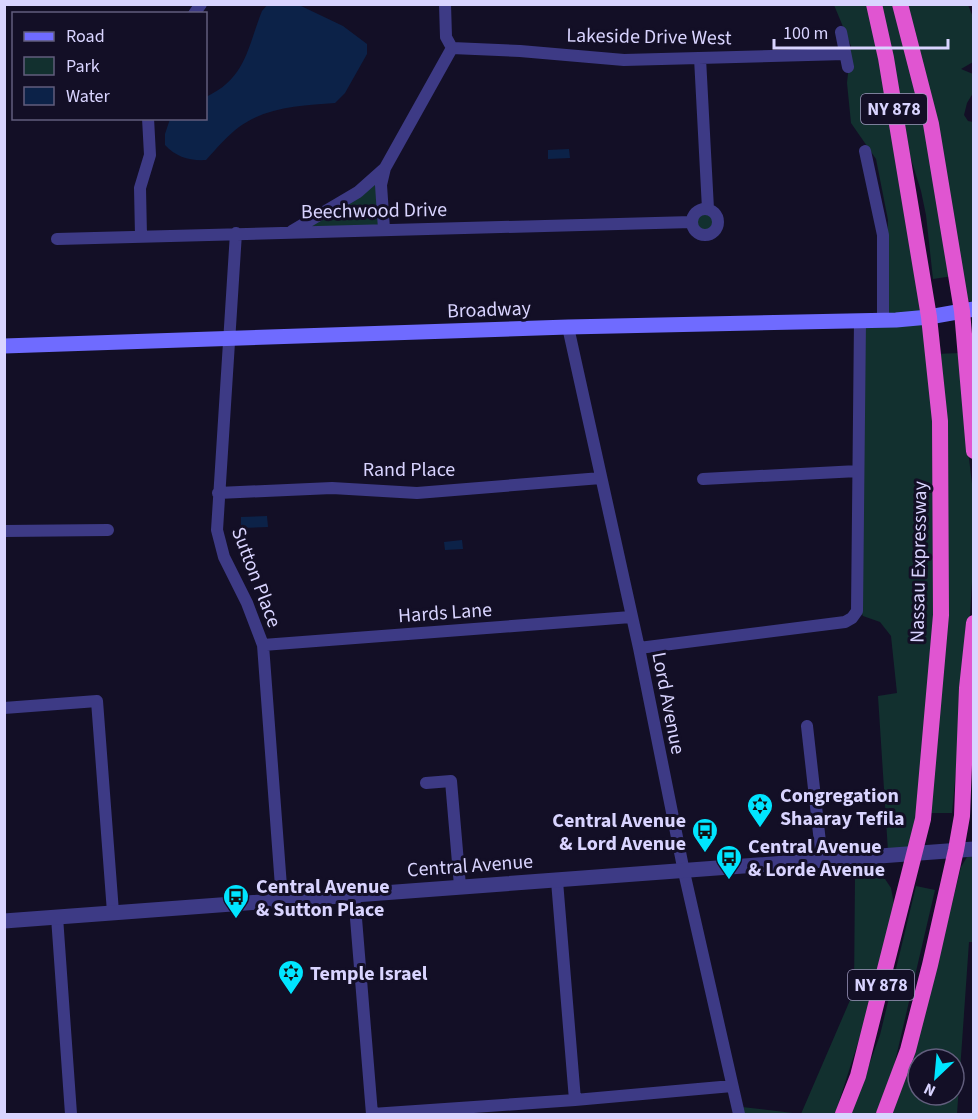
<svg xmlns="http://www.w3.org/2000/svg" width="978" height="1119" viewBox="0 0 978 1119" font-family="'Source Sans 3',sans-serif">
  <style>
    .green { fill: #12302f; fill-rule: evenodd }
    .water { fill: #0c2248 }
    .lines { fill: none; stroke-linecap: round; stroke-linejoin: round }
    .minor { stroke: #3d3a85; stroke-width: 12 }
    .tertiary { stroke: #3d3a85; stroke-width: 15 }
    .secondary { stroke: #6f6bff; stroke-width: 15 }
    .trunk { stroke: #e055d1; stroke-width: 16 }
    .labels { text-anchor: middle; stroke-width: 6; stroke-linejoin: round; paint-order: stroke }
    .shield { fill: #130f26; stroke: #9e99be; stroke-width: 1.5 }
    .shield-label { font-size: 18px; font-weight: bold; fill: #d9d4ff }
    .street-label { font-size: 20px; fill: #d9d4ff; stroke: #130f26 }
    .poi-label { font-size: 20px; font-weight: bold; fill: #d9d4ff; stroke: #130f26; text-anchor: start }
  </style>
  <rect width="100%" height="100%" fill="#130f26"/>
  <path class="green" d="M 834,5 L 872,5 L 927,315 L 884,316 L 888,220 L 876,159 L 851,123 L 847,83 L 851,46 Z
    M 881,5 L 895,5 L 919,92 L 953,276 L 933,279 L 926,215 L 921,191 L 906,143 Z
    M 903,5 L 968,5 L 973,17 L 973,62 L 961,69 L 973,74 L 973,93 L 967,103 L 964,115 L 968,121 L 973,122 L 973,303 L 968,300 Z
    M 385,168 L 384,229 L 291,232 Z
    M694 222a11 11 0 1 1 22 0a11 11 0 1 1-22 0Z
    M 906,324 L 924,325 L 938,420 L 938,610 L 920,799 L 910,847 L 888,851 L 878,696 L 897,693 L 891,636 L 880,622 L 863,616 L 860,610 L 864,325 Z
    M 960,353 L 963,408 L 973,492 L 973,566 L 969,631 L 952,813 L 923,813 L 932,749 L 935,354 Z
    M 973,852 L 973,942 L 969,942 L 957,1114 L 887,1114 L 930,992 L 961,867 L 967,857 ZM 918,1059 L 954,1059 L 954,1095 L 918,1095 Z
    M 872,875 L 885,879 L 891,888 L 894,904 L 875,990 L 835,1114 L 744,1114 L 742,1107 L 801,1114 L 854,991 L 855,876 Z
    M 916,886 L 935,890 L 894,1066 L 876,1114 L 851,1114 L 880,1035 Z"/>
  <path class="water" d="M 268,4 L 299,5 L 343,26 L 367,44 L 367,54 L 345,93 L 335,103 C 303,105 266,107 239,127 C 227,136 216,149 206,160 C 190,161 176,157 165,145 L 165,134 L 170,119 L 206,118 L 206,97 C 246,78 247,49 262,11 Z
    M 569,149 L 570,158 L 548,159 L 548,150 Z
    M 267,516 L 268,527 L 241,528 L 241,517 Z
    M 462,540 L 463,549 L 445,550 L 444,542 Z"/>
  <g class="lines">
    <path class="minor" d="M 445,4 L 446,37 L 452,48
      M 194,14 L 201,4
      M 841,32 L 848,67
      M 452,48 L 520,51 L 624,60 L 845,54
      M 700,58 L 708,209
      M 865,151 L 883,235 L 883,320
      M692 222a13 13 0 1 1 26 0a13 13 0 1 1-26 0Z
      M 384,229 L 381,185 L 385,168 L 452,48
      M 292,231 L 358,192 L 385,168
      M 236,233 L 217,530 L 224,557 L 247,603 L 263,645 L 282,900
      M 141,236 L 140,188 L 150,155 L 148,118
      M 57,239 L 692,222
      M 568,327 L 639,648 L 684,872 L 739,1114
      M 703,479 L 858,471
      M 218,493 L 332,488 L 417,493 L 601,478
      M 4,531 L 108,530
      M 263,645 L 631,617
      M 639,648 L 845,622 L 852,618 L 857,611 L 860,320
      M 4,708 L 97,701 L 113,912
      M 807,726 L 822,860
      M 426,783 L 451,781 L 460,886
      M 557,881 L 575,1100
      M 354,894 L 372,1114 L 575,1100 L 732,1086
      M 57,917 L 71,1114"/>
    <path class="tertiary" d="M 4,921 L 974,849"/>
    <path class="secondary" d="M 4,346 L 568,327 L 896,320 L 929,317 L 974,309"/>
    <path class="trunk" d="M 900,4 L 931,124 L 962,311 L 974,451
      M 843,1114 L 858,1076 L 923,819 L 941,615 L 940,421 L 929,317 L 886,58 L 874,4
      M 884,1114 L 908,1050 L 930,965 L 956,850 L 962,816 L 967,688 L 974,623"/>
  </g>
  <defs>
    <symbol id="synagogue-pin" viewBox="-11 -11 22 30"><path d="M0 17L-7.5 6A9.5 9.5 0 1 1 7.5 6Z" fill="#00e5ff" stroke="#130f26"/><path d="M0-6.5L5.6 3.2H-5.6ZM0 6.5L5.6-3.2H-5.6Z" fill="#111"/></symbol>
    <symbol id="bus-pin" viewBox="-11 -11 22 30"><path d="M0 17L-7.5 6A9.5 9.5 0 1 1 7.5 6Z" fill="#00e5ff" stroke="#130f26"/><path d="M-5-6H5V4H4V6H2V4H-2V6H-4V4H-5ZM-3.5-4V0h7V-4ZM-3.5 1.2v1.5H-2V1.2ZM2 1.2v1.5H3.5V1.2Z" fill="#111"/></symbol>
  </defs>
  <g fill-rule="evenodd">
    <use href="#synagogue-pin" x="745" y="791" width="30" height="40"/>
    <use href="#bus-pin" x="690" y="816" width="30" height="40"/>
    <use href="#bus-pin" x="714" y="843" width="30" height="40"/>
    <use href="#bus-pin" x="221" y="882" width="30" height="40"/>
    <use href="#synagogue-pin" x="276" y="958" width="30" height="40"/>
  </g>
  <g class="labels">
    <g class="shield">
      <rect x="861" y="94" width="66" height="30" rx="4.5"/>
      <rect x="848" y="970" width="66" height="30" rx="4.5"/>
    </g>
    <g class="shield-label">
      <text x="894" y="115">NY 878</text>
      <text x="881" y="991">NY 878</text>
    </g>
    <g class="street-label">
      <text transform="translate(649 36) rotate(1)" y="7">Lakeside Drive West</text>
      <text transform="translate(374 210) rotate(-1)" y="7">Beechwood Drive</text>
      <text transform="translate(489 309) rotate(-2)" y="7">Broadway</text>
      <text x="409" y="476">Rand Place</text>
      <text transform="translate(918 562) rotate(-89)" y="7">Nassau Expressway</text>
      <text transform="translate(257 577) rotate(69)" y="7">Sutton Place</text>
      <text transform="translate(445 612) rotate(-4)" y="7">Hards Lane</text>
      <text transform="translate(669 703) rotate(79)" y="7">Lord Avenue</text>
      <text transform="translate(470 865) rotate(-4)" y="7">Central Avenue</text>
    </g>
    <g class="poi-label">
      <text x="780" y="802">Congregation<tspan x="780" dy="23">Shaaray Tefila</tspan></text>
      <text x="686" y="827" text-anchor="end">Central Avenue<tspan x="686" dy="23">&amp; Lord Avenue</tspan></text>
      <text x="748" y="853">Central Avenue<tspan x="748" dy="23">&amp; Lorde Avenue</tspan></text>
      <text x="256" y="893">Central Avenue<tspan x="256" dy="23">&amp; Sutton Place</tspan></text>
      <text x="310" y="980">Temple Israel</text>
    </g>
  </g>
  <rect width="978" height="1119" fill="none" stroke="#d9d4ff" stroke-width="12"/>
  <rect x="12" y="12" width="195" height="108" fill="#130f26" stroke="#625e7d" stroke-width="1.5"/>
  <rect x="24" y="32" width="30" height="9" fill="#6f6bff" stroke="#625e7d" stroke-width="1.5"/>
  <text x="66" y="42" font-size="18" fill="#d9d4ff">Road</text>
  <rect x="24" y="57" width="30" height="18" fill="#12302f" stroke="#625e7d" stroke-width="1.5"/>
  <text x="66" y="72" font-size="18" fill="#d9d4ff">Park</text>
  <rect x="24" y="87" width="30" height="18" fill="#0c2248" stroke="#625e7d" stroke-width="1.5"/>
  <text x="66" y="102" font-size="18" fill="#d9d4ff">Water</text>
  <g transform="translate(936 1077) rotate(206)"><circle r="28" fill="#130f26" stroke="#625e7d" stroke-width="1.5"/>
  <path d="M0-4.5L10 22L0 15L-10 22Z" fill="#00e5ff"/>
  <text y="-9" font-size="16" font-weight="bold" text-anchor="middle" fill="#d9d4ff">N</text>
  </g>
  <path d="M774 39v9h174v-9" fill="none" stroke="#d9d4ff" stroke-width="3"/>
  <text x="783" y="39" font-size="18" fill="#d9d4ff" stroke="#130f26" stroke-width="4.5" paint-order="stroke">100 m</text>
</svg>
